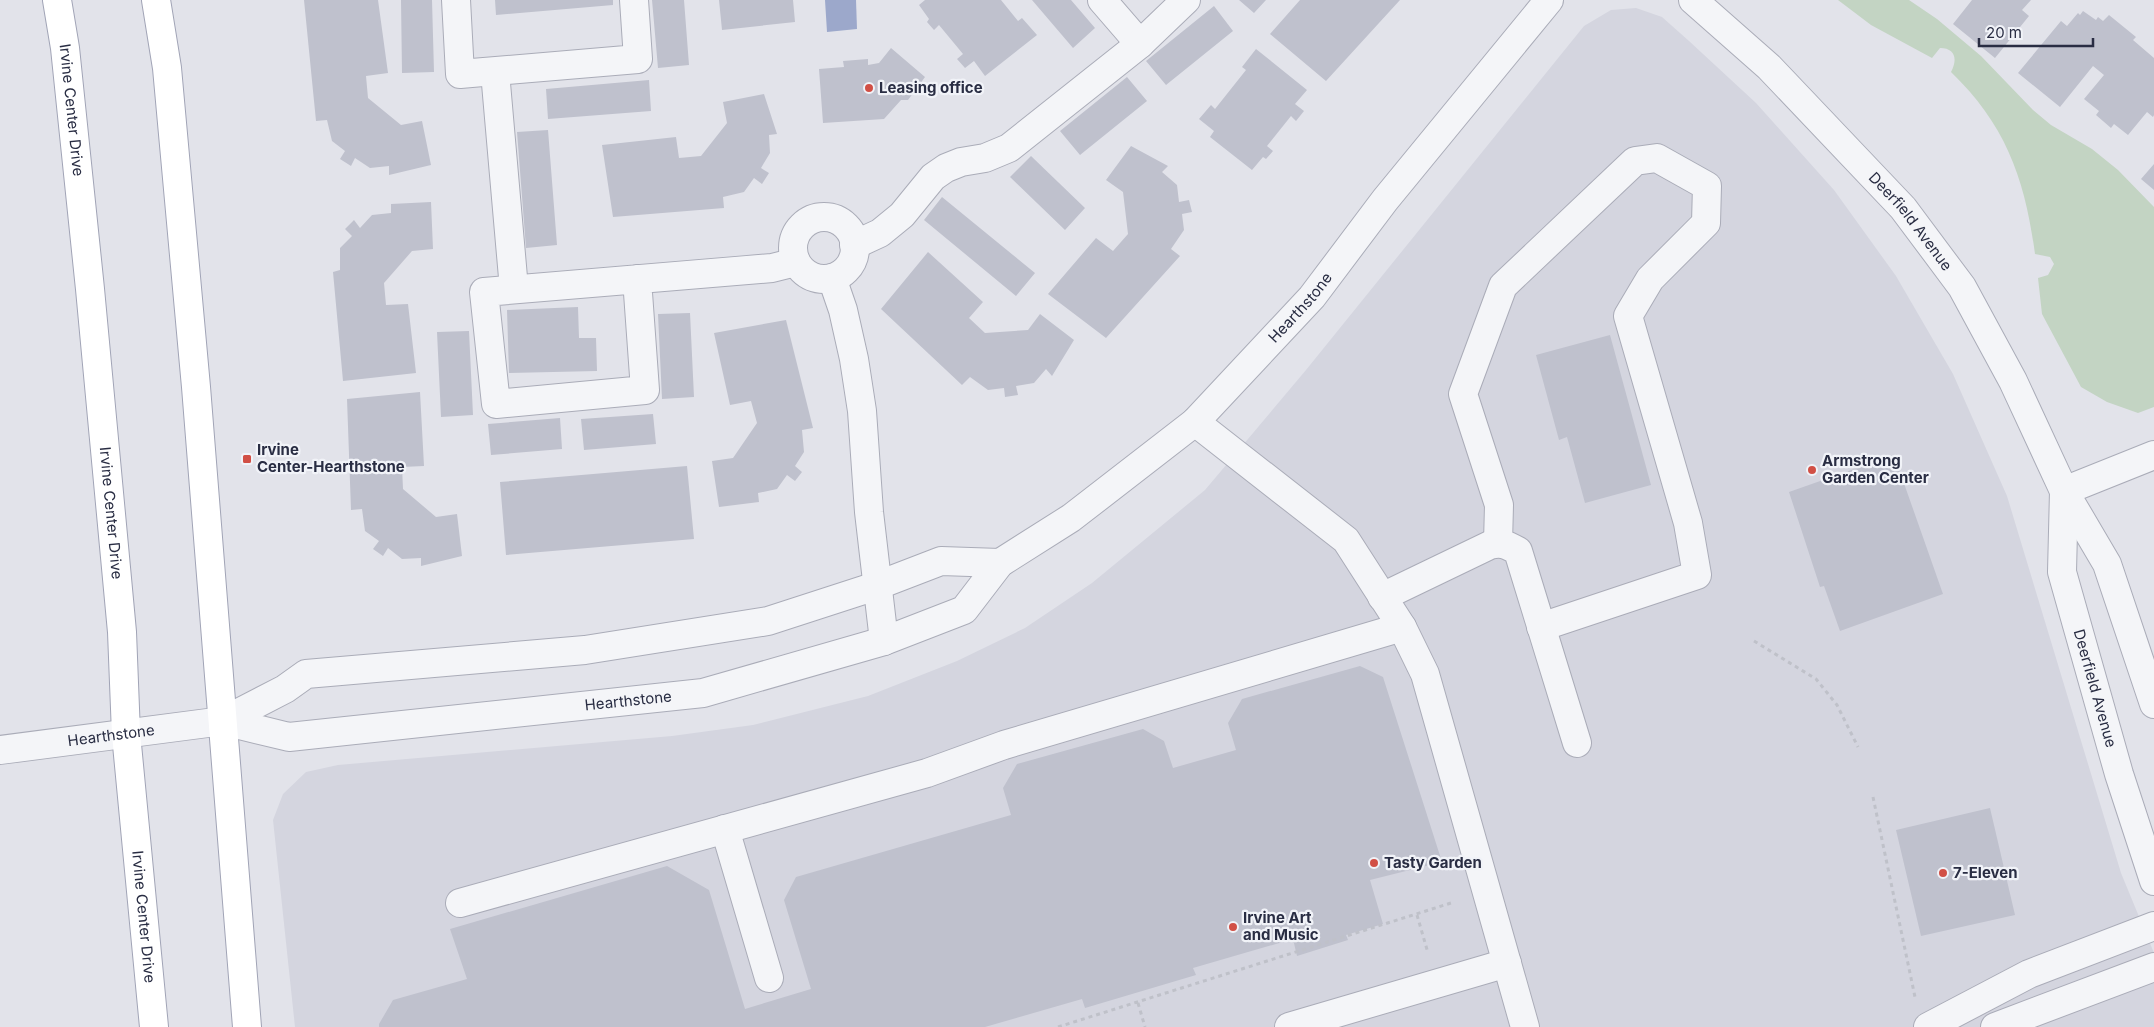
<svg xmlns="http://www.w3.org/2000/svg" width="2154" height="1027" viewBox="0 0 2154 1027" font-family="Inter,sans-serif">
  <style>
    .built { fill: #d4d5df }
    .green { fill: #c3d4c3 }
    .water { fill: #9ca8cb }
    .building { fill: #bfc1cd }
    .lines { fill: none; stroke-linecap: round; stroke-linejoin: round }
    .minor-casing { stroke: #aaacb8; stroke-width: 30 }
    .major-casing { stroke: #a1a4b6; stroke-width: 30 }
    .path { stroke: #bfc1c9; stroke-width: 3; stroke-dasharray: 4 4; stroke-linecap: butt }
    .minor { stroke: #f4f5f8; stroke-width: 28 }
    .major { stroke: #fff; stroke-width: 28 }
    .poi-dot { fill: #d14f45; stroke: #f1f3f8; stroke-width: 2 }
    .labels { text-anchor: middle; stroke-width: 4.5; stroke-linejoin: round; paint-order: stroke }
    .poi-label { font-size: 15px; font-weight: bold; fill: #292d43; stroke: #f1f3f8; text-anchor: start }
    .street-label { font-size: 15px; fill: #292d43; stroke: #f1f3f8 }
  </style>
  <rect width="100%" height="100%" fill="#e2e3ea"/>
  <path class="built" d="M 1636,8 L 1662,17 L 1689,41 L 1756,103 L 1834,190 L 1896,276 L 1953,374 L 2007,496 L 2121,873 L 2154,953 L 2154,1027 L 295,1027 L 273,820 L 283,794 L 306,772 L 338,765 L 672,736 L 753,725 L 868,696 L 957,661 L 1025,628 L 1092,583 L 1205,490 L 1306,370 L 1584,26 L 1611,10 Z"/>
  <path class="green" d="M 1838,0 L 1909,0 L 1937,19 L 1981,56 L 2033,110 L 2051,125 L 2092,149 L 2118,170 L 2154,207 L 2154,407 L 2138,413 L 2107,402 L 2081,387 L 2042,314 L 2038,278 L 2048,275 L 2054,264 L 2050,257 L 2035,254 C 2025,179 2006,125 1951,72 C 1958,59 1955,48 1940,48 L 1932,58 L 1871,25 Z"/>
  <path class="water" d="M 825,0 L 856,0 L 857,29 L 827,32 Z"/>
  <path class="building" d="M 304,0 L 378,0 L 388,73 L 366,76 L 368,98 L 401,125 L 422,121 L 431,165 L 389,175 L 389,166 L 370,168 L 355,158 L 351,166 L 340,159 L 345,151 L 332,141 L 327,120 L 316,121 Z
    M 401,0 L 432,0 L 434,72 L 402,73 Z
    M 495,0 L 613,0 L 613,5 L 496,15 Z
    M 652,0 L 684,0 L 689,65 L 658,68 Z
    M 719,0 L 793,0 L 795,22 L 722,30 Z
    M 925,0 L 1001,0 L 1018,21 L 1022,18 L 1037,35 L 985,76 L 974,61 L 965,68 L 957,59 L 963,54 L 939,25 L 934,30 L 927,22 L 929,19 L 919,5 Z
    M 1032,0 L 1071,0 L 1095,28 L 1073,48 Z
    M 1239,0 L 1266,0 L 1254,13 Z
    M 1300,0 L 1400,0 L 1326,81 L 1270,34 Z
    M 1972,0 L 2031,0 L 2022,10 L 2029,16 L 1995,58 L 1953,24 Z
    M 1214,6 L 1233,31 L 1166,85 L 1146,61 Z
    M 2083,11 L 2096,20 L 2098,17 L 2103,21 L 2109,15 L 2136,37 L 2133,40 L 2154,58 L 2154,115 L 2153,117 L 2147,112 L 2128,135 L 2114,124 L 2111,128 L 2096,115 L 2099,111 L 2084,99 L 2104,75 L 2093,66 L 2060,107 L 2018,73 L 2061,21 L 2067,26 L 2078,13 L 2080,15 Z
    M 891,48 L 925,77 L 908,100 L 901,100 L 884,119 L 823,123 L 819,69 L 844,67 L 843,61 L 868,59 L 868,65 L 879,63 Z
    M 1256,49 L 1307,90 L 1295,104 L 1304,111 L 1296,121 L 1291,116 L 1267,146 L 1273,151 L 1266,159 L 1263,157 L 1252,170 L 1210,137 L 1214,131 L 1199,119 L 1211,105 L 1215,109 L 1246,70 L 1242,67 Z
    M 1127,77 L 1147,101 L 1080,155 L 1060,131 Z
    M 649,80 L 651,111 L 548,119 L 546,89 Z
    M 764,94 L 777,134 L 769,135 L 770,153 L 761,168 L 769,173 L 762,184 L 754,178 L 744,192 L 723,197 L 724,208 L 613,217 L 602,145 L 676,137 L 679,158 L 701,156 L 727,123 L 723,102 Z
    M 548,130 L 557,245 L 526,248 L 517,132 Z
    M 1131,146 L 1168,166 L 1162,172 L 1177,185 L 1179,202 L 1189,200 L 1192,212 L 1182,214 L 1184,230 L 1171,249 L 1180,256 L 1106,338 L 1048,294 L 1096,238 L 1113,251 L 1128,234 L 1123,192 L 1106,180 Z
    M 1031,156 L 1085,208 L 1065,230 L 1010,177 Z
    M 2154,164 L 2154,190 L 2141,179 Z
    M 942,197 L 1035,273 L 1016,296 L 924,220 Z
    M 431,202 L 433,249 L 412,251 L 384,283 L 386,305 L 408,304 L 416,373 L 343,381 L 333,272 L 340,270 L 340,248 L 352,236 L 345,229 L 354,220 L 360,228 L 372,215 L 391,213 L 391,204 Z
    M 928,252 L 983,302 L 969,318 L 985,333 L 1028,330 L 1040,314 L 1074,340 L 1052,376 L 1046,369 L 1034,383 L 1016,386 L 1018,395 L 1005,397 L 1004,388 L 988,390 L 970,377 L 962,385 L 881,309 Z
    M 578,307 L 579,338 L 596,338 L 597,371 L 509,373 L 507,310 Z
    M 690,313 L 694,397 L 662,399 L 658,314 Z
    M 786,320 L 813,428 L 802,430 L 804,452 L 795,466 L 802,472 L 795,481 L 787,475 L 777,489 L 758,493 L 759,502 L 719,507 L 712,461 L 733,458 L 757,423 L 751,401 L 730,405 L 714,333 Z
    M 469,331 L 473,415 L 441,417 L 437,332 Z
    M 1610,335 L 1651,485 L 1585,503 L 1567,437 L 1559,440 L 1536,355 Z
    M 420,392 L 424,466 L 402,467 L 403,489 L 436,517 L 457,514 L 462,556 L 421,566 L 421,558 L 402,559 L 388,548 L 383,556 L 373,549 L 379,541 L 365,531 L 362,509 L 351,510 L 347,399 Z
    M 653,414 L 656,444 L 584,450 L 581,419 Z
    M 560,418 L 562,449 L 491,455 L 488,424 Z
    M 1894,455 L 1943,594 L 1840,631 L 1824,586 L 1820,587 L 1789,492 Z
    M 687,466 L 694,539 L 506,555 L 500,482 Z
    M 1360,666 L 1383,677 L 1442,862 L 1370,880 L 1383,924 L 1346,935 L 1348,940 L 1297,956 L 1293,939 L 1193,968 L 1196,975 L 1085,1008 L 1082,999 L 985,1027 L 379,1027 L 379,1024 L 393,1000 L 467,979 L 450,929 L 667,866 L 709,890 L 745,1009 L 811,989 L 784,900 L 796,877 L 1011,815 L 1003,788 L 1017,764 L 1143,729 L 1164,741 L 1173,768 L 1236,750 L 1228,723 L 1242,699 Z
    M 1990,808 L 2015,915 L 1921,936 L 1896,830 Z"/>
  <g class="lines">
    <defs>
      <g id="minor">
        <path d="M 456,0 L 460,74 L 638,59 L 634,0"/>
        <path d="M 1102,0 L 1140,44"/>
        <path id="s1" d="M 1693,0 L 1769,67 L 1903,208 L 1962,287 L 2013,381 L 2064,491 L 2107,564 L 2154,704"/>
        <path d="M 495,72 L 514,289"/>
        <circle cx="824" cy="248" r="31"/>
        <path d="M 854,245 L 880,233 L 902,215 L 933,177 L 946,168 L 961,162 L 985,158 L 1009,148 L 1140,44 L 1186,0"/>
        <path d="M 832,278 L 843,310 L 854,359 L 862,411 L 869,512 L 884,641"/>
        <path d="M 637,279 L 645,390 L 496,404 L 484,292 L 772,268 L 796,262"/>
        <path d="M 1195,422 L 1346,540 L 1402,627 L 1425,674 L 1525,1027"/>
        <path id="s2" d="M 2064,491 L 2062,572 L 2119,774 L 2154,881"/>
        <path d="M 2064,491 L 2154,455"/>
        <path d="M 1498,543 L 1499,505 L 1463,394 L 1503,286 L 1635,161 L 1657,158 L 1707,186 L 1706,223 L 1650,279 L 1628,316 L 1688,523 L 1697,575 L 1541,627"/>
        <path d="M 1382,597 L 1490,545 C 1502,542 1507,545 1518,551 L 1577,743"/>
        <path id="s3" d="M 223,721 L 289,737 L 703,693 L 884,641 L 964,610 L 1000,563 L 1071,518 L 1195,422 L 1312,297 L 1385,200 L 1549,0"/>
        <path id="s4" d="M 0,750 L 223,721 L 285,689 L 306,674 L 585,650 L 768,621 L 876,586 L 941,561 L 1000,563"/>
        <path d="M 725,829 L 769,978"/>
        <path d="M 460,903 L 927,773 L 1004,745 L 1402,627"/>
        <path d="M 1289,1027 L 1507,963"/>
        <path d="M 1928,1027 L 2029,974 L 2154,926"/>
        <path d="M 1995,1027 L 2154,967"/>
      </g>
      <g id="major">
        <path id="s5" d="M 57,0 L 65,48 L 90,289 L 122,632 L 126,734 L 154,1027"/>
        <path d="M 156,0 L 167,68 L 196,387 L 247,1027"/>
      </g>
    </defs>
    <use href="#minor" class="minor-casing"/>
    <use href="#major" class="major-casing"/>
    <path class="path" d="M 1754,641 L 1816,679 L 1837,705 L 1858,747
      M 1873,797 L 1915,997
      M 1417,915 L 1428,953
      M 1138,1003 L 1145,1027
      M 1058,1027 L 1451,903"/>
    <use href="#minor" class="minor"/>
    <use href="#major" class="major"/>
  </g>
  <g class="poi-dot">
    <circle cx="869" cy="88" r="5"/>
    <rect x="242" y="454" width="10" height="10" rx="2.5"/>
    <circle cx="1812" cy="470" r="5"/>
    <circle cx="1374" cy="863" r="5"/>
    <circle cx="1943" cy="873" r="5"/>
    <circle cx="1233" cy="927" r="5"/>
  </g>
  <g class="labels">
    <g class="poi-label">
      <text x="879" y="93">Leasing office</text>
      <text x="257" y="455">Irvine<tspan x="257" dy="17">Center-Hearthstone</tspan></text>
      <text x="1822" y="466">Armstrong<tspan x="1822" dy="17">Garden Center</tspan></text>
      <text x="1384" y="868">Tasty Garden</text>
      <text x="1953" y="878">7-Eleven</text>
      <text x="1243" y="923">Irvine Art<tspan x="1243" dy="17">and Music</tspan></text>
    </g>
    <g class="street-label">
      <text dy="5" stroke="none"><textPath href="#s5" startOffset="111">Irvine Center Drive</textPath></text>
      <text dy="5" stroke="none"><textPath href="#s1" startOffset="311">Deerfield Avenue</textPath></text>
      <text dy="5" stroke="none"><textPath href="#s3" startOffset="1214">Hearthstone</textPath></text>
      <text dy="5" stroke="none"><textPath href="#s5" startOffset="516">Irvine Center Drive</textPath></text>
      <text dy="5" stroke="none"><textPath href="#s2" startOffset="202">Deerfield Avenue</textPath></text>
      <text dy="5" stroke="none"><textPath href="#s3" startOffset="409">Hearthstone</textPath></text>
      <text dy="5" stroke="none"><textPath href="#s4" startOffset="112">Hearthstone</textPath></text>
      <text dy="5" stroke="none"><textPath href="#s5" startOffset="921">Irvine Center Drive</textPath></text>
    </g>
  </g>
  <path d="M1979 38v8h114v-8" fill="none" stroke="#292d43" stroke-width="2.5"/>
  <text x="1986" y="38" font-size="15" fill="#292d43" stroke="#f1f3f8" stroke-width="4" paint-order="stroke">20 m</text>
</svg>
